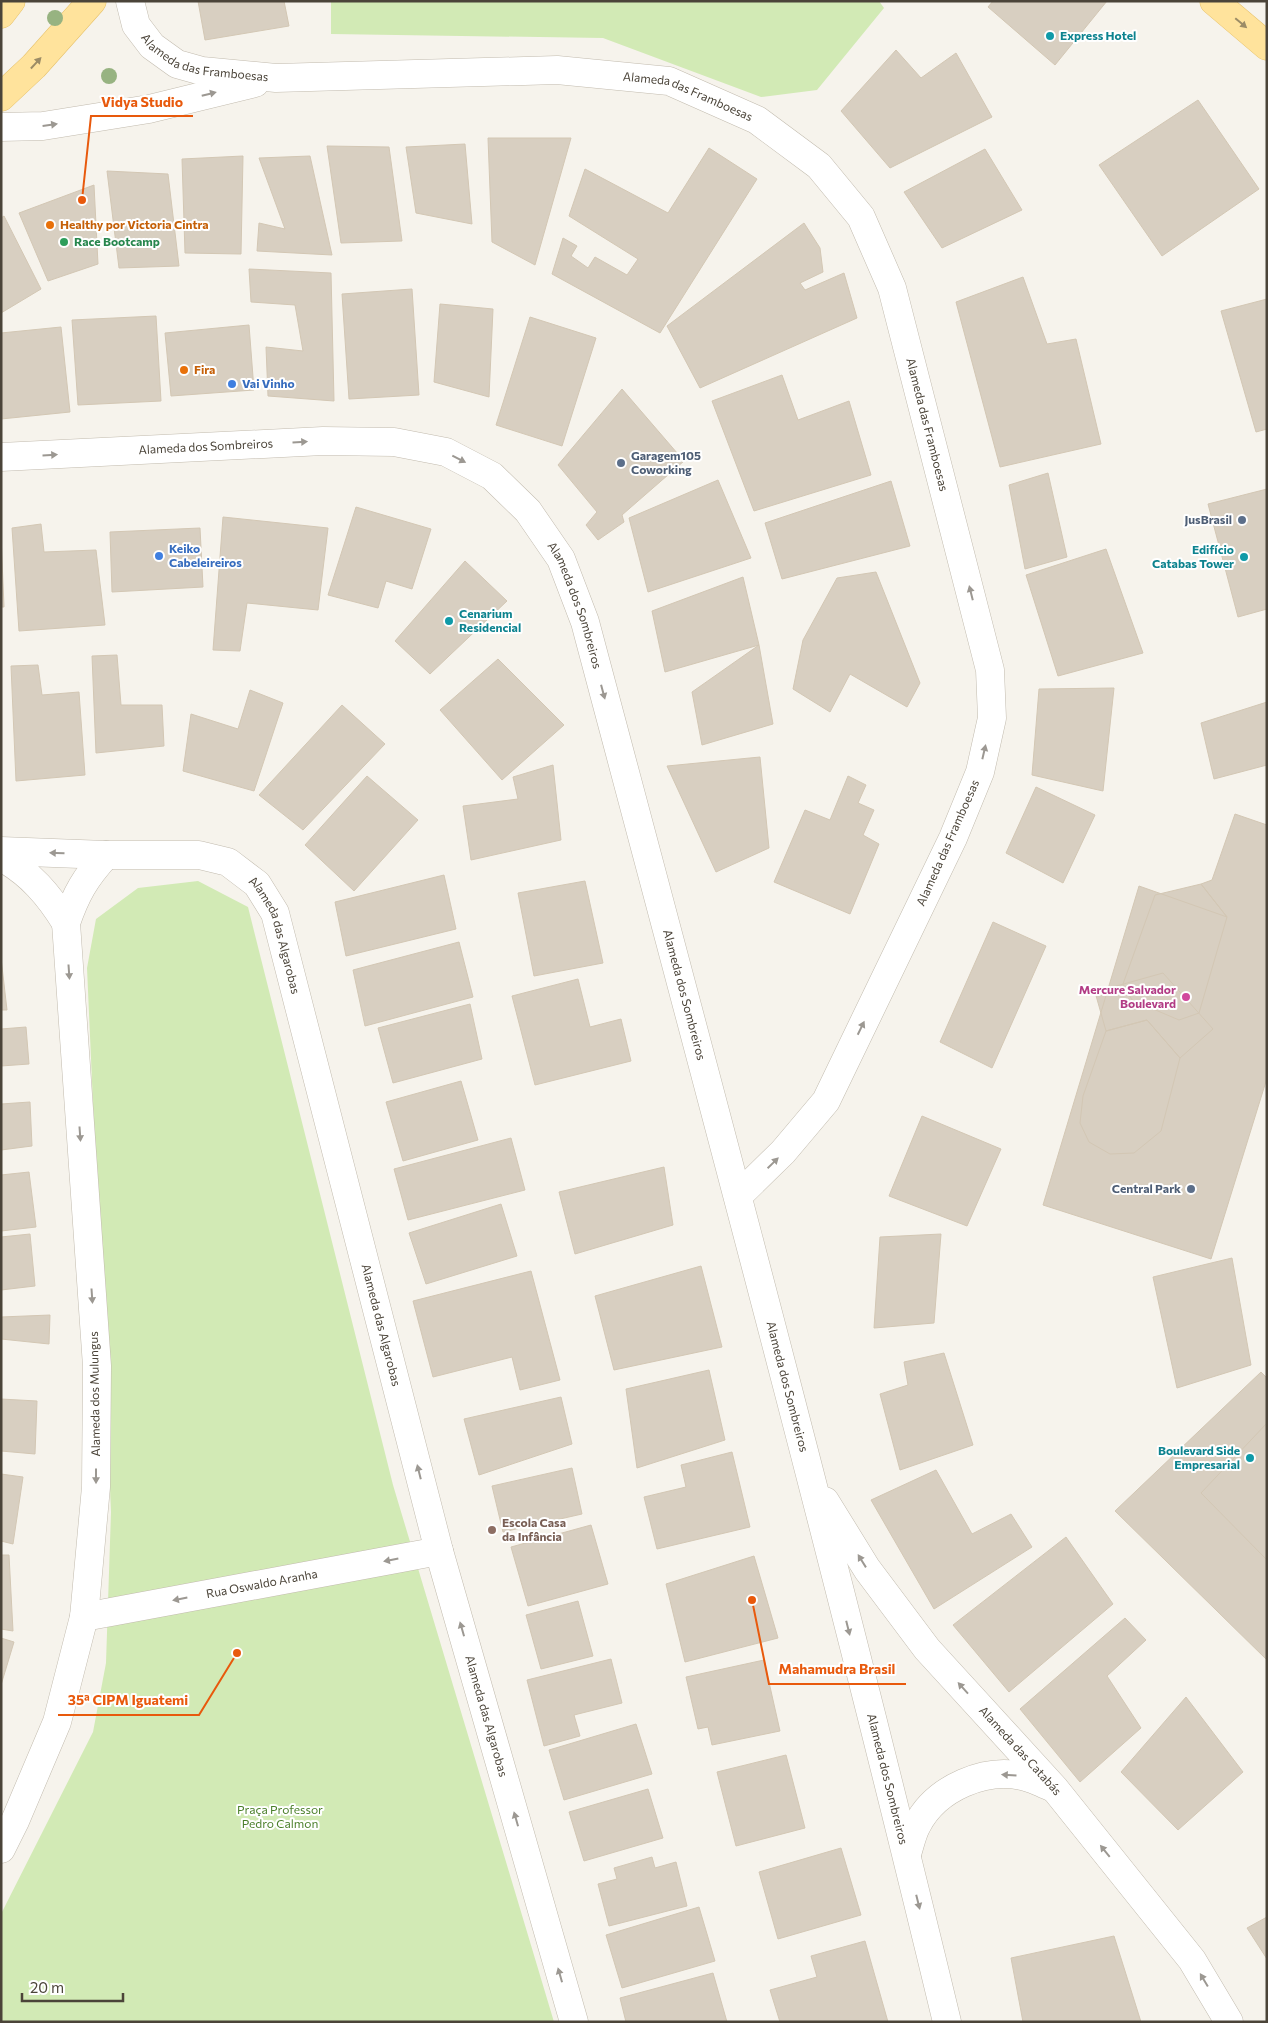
<svg xmlns="http://www.w3.org/2000/svg" width="1268" height="2023" viewBox="0 0 1268 2023" font-family="Commissioner,sans-serif">
  <style>
    .green { fill: #d2eab5 }
    .building { fill: #d8cfc1; stroke: #d3c7b4 }
    .lines { fill: none; stroke-linecap: round; stroke-linejoin: round }
    .minor-casing { stroke: #c2bbae; stroke-width: 29 }
    .major-casing { stroke: #e6c16a; stroke-width: 29 }
    .minor { stroke: #fff; stroke-width: 28 }
    .major { stroke: #ffe39c; stroke-width: 28 }
    .tree { fill: #97b381 }
    .oneway { fill: #9c8c66 }
    .oneway2 { fill: #9c9892 }
    .culture-dot { fill: #0f9aa8; stroke: #fff; stroke-width: 2 }
    .food-dot { fill: #e8710a; stroke: #fff; stroke-width: 2 }
    .leisure-dot { fill: #2e9e5b; stroke: #fff; stroke-width: 2 }
    .shop-dot { fill: #3f7fe0; stroke: #fff; stroke-width: 2 }
    .service-dot { fill: #5c6f8a; stroke: #fff; stroke-width: 2 }
    .hotel-dot { fill: #d1479c; stroke: #fff; stroke-width: 2 }
    .education-dot { fill: #8d6e63; stroke: #fff; stroke-width: 2 }
    .labels { text-anchor: middle; stroke-width: 4; stroke-linejoin: round; paint-order: stroke }
    .culture-label { font-size: 12px; font-weight: bold; fill: #0d838f; stroke: #fff; text-anchor: start }
    .street-label { font-size: 12px; fill: #4b4439; stroke: #fff }
    .food-label { font-size: 12px; font-weight: bold; fill: #c56008; stroke: #fff; text-anchor: start }
    .leisure-label { font-size: 12px; font-weight: bold; fill: #27864d; stroke: #fff; text-anchor: start }
    .shop-label { font-size: 12px; font-weight: bold; fill: #366cbe; stroke: #fff; text-anchor: start }
    .service-label { font-size: 12px; font-weight: bold; fill: #4e5e75; stroke: #fff; text-anchor: end }
    .hotel-label { font-size: 12px; font-weight: bold; fill: #b23c85; stroke: #fff; text-anchor: end }
    .education-label { font-size: 12px; font-weight: bold; fill: #785e54; stroke: #fff; text-anchor: start }
    .park-label { font-size: 12px; fill: #4a7f2a; stroke: #fff }
    .leader { fill: none; stroke: #e8590c; stroke-width: 2 }
    .callout-dot { fill: #e8590c; stroke: #fff; stroke-width: 2 }
    .callout-label { font-size: 14px; text-anchor: middle; font-weight: bold; fill: #e8590c; stroke: #fff; stroke-width: 4; stroke-linejoin: round; paint-order: stroke }
  </style>
  <rect width="100%" height="100%" fill="#f6f3ec"/>
  <path class="green" d="M 331,1 L 879,1 L 884,8 L 817,90 L 761,97 L 603,38 L 331,34 Z
    M 198,881 L 248,907 L 393,1485 L 554,2022 L 1,2022 L 1,1914 L 93,1732 L 106,1663 L 111,1512 L 87,968 L 96,919 L 138,888 Z"/>
  <path class="building" d="M 198,1 L 284,1 L 289,26 L 205,40 Z
    M 993,1 L 1107,1 L 1055,65 L 988,7 Z
    M 896,50 L 921,78 L 956,53 L 992,117 L 890,168 L 841,111 Z
    M 1198,100 L 1259,189 L 1162,256 L 1099,165 Z
    M 488,138 L 571,138 L 535,265 L 492,242 Z
    M 465,144 L 472,224 L 416,213 L 406,147 Z
    M 327,146 L 389,147 L 402,241 L 341,243 Z
    M 709,148 L 757,179 L 660,333 L 552,274 L 563,238 L 577,246 L 571,256 L 588,268 L 595,257 L 627,275 L 638,259 L 569,216 L 585,169 L 668,213 Z
    M 985,149 L 1022,210 L 942,248 L 904,192 Z
    M 243,156 L 241,254 L 185,253 L 182,159 Z
    M 310,156 L 332,255 L 257,251 L 259,223 L 285,229 L 259,158 Z
    M 107,171 L 168,174 L 179,266 L 119,268 Z
    M 94,185 L 98,264 L 48,281 L 19,213 Z
    M 4,216 L 41,289 L 1,313 L 1,218 Z
    M 804,223 L 820,248 L 823,272 L 800,283 L 805,290 L 844,273 L 857,318 L 700,388 L 667,326 Z
    M 249,269 L 331,273 L 334,401 L 268,396 L 266,347 L 303,351 L 295,305 L 251,302 Z
    M 1023,277 L 1047,344 L 1076,339 L 1101,444 L 1000,467 L 956,302 Z
    M 412,289 L 419,395 L 349,399 L 342,294 Z
    M 1267,299 L 1267,429 L 1256,432 L 1221,311 Z
    M 440,304 L 493,309 L 489,397 L 434,382 Z
    M 156,316 L 161,401 L 78,405 L 72,320 Z
    M 530,317 L 596,338 L 562,446 L 496,425 Z
    M 249,325 L 254,390 L 171,396 L 165,333 Z
    M 61,327 L 70,412 L 1,419 L 1,333 Z
    M 782,375 L 798,420 L 849,401 L 871,475 L 754,511 L 712,401 Z
    M 622,389 L 684,461 L 622,515 L 624,522 L 598,540 L 586,525 L 597,512 L 558,465 Z
    M 1048,473 L 1067,557 L 1025,569 L 1009,485 Z
    M 718,480 L 751,558 L 648,592 L 629,518 Z
    M 891,481 L 910,546 L 782,579 L 765,523 Z
    M 1267,489 L 1267,609 L 1238,617 L 1208,504 Z
    M 356,507 L 431,529 L 412,589 L 386,581 L 378,608 L 328,595 Z
    M 223,517 L 328,528 L 318,610 L 247,603 L 240,651 L 213,650 Z
    M 41,524 L 44,552 L 96,550 L 105,625 L 19,631 L 12,528 Z
    M 200,528 L 203,587 L 112,592 L 110,532 Z
    M 1,536 L 4,607 L 1,607 Z
    M 1106,549 L 1143,653 L 1058,676 L 1026,575 Z
    M 465,561 L 507,601 L 430,674 L 395,641 Z
    M 876,572 L 920,683 L 907,707 L 850,674 L 830,712 L 793,689 L 803,640 L 837,578 Z
    M 743,577 L 759,645 L 665,672 L 652,611 Z
    M 759,645 L 773,724 L 702,745 L 692,692 Z
    M 117,655 L 121,705 L 162,705 L 164,746 L 96,753 L 92,656 Z
    M 498,659 L 564,725 L 502,780 L 440,710 Z
    M 38,665 L 42,695 L 79,692 L 85,775 L 16,781 L 11,666 Z
    M 1114,688 L 1103,791 L 1032,775 L 1039,689 Z
    M 250,690 L 283,703 L 254,791 L 183,771 L 191,714 L 238,729 Z
    M 1267,702 L 1267,765 L 1214,779 L 1201,723 Z
    M 342,705 L 385,744 L 303,830 L 259,795 Z
    M 760,757 L 769,848 L 716,872 L 667,766 Z
    M 553,765 L 561,840 L 471,860 L 463,806 L 518,799 L 513,777 Z
    M 367,776 L 418,820 L 354,891 L 305,845 Z
    M 848,776 L 866,785 L 858,803 L 874,810 L 863,835 L 879,844 L 850,914 L 774,882 L 805,810 L 830,820 Z
    M 1036,787 L 1095,815 L 1063,883 L 1006,853 Z
    M 1235,814 L 1267,825 L 1267,1078 L 1211,1259 L 1043,1205 L 1139,886 L 1227,917 L 1201,884 L 1212,880 Z
    M 444,875 L 456,929 L 346,956 L 335,902 Z
    M 585,881 L 603,963 L 534,976 L 518,893 Z
    M 1201,884 L 1227,917 L 1199,1013 L 1179,1020 L 1132,1000 L 1123,984 L 1155,895 Z
    M 993,922 L 1046,946 L 992,1068 L 940,1042 Z
    M 459,942 L 473,997 L 365,1026 L 353,970 Z
    M 1,958 L 7,1010 L 1,1010 Z
    M 1163,973 L 1213,1029 L 1180,1058 L 1147,1020 L 1106,1031 L 1095,992 Z
    M 578,979 L 590,1027 L 621,1019 L 631,1061 L 535,1085 L 512,996 Z
    M 470,1004 L 482,1059 L 393,1083 L 378,1028 Z
    M 1147,1020 L 1180,1058 L 1161,1131 L 1134,1153 L 1110,1154 L 1089,1142 L 1080,1123 L 1083,1096 L 1106,1031 Z
    M 26,1027 L 29,1064 L 1,1066 L 1,1029 Z
    M 461,1081 L 478,1140 L 403,1161 L 386,1102 Z
    M 30,1102 L 32,1146 L 1,1150 L 1,1104 Z
    M 922,1116 L 1001,1149 L 967,1226 L 889,1196 Z
    M 511,1138 L 525,1190 L 408,1220 L 394,1169 Z
    M 664,1167 L 673,1225 L 575,1254 L 559,1192 Z
    M 29,1172 L 36,1227 L 1,1231 L 1,1175 Z
    M 501,1204 L 517,1256 L 426,1284 L 409,1233 Z
    M 30,1234 L 35,1286 L 1,1290 L 1,1237 Z
    M 941,1234 L 934,1323 L 874,1328 L 880,1237 Z
    M 1232,1258 L 1251,1365 L 1177,1388 L 1153,1277 Z
    M 701,1266 L 722,1347 L 614,1370 L 595,1296 Z
    M 531,1271 L 560,1380 L 520,1390 L 512,1357 L 433,1377 L 413,1301 Z
    M 50,1315 L 49,1344 L 1,1339 L 1,1317 Z
    M 944,1353 L 973,1445 L 900,1470 L 880,1394 L 908,1385 L 904,1362 Z
    M 709,1370 L 725,1440 L 637,1468 L 626,1389 Z
    M 1261,1372 L 1267,1378 L 1267,1660 L 1115,1511 Z
    M 561,1397 L 572,1444 L 479,1475 L 464,1419 Z
    M 1,1399 L 37,1401 L 35,1454 L 1,1451 Z
    M 1267,1423 L 1267,1560 L 1201,1493 Z
    M 732,1452 L 750,1527 L 657,1549 L 644,1497 L 686,1487 L 681,1465 Z
    M 572,1468 L 582,1514 L 503,1532 L 492,1486 Z
    M 936,1470 L 972,1534 L 1011,1514 L 1032,1547 L 934,1609 L 871,1500 Z
    M 1,1474 L 23,1477 L 13,1544 L 1,1541 Z
    M 591,1525 L 608,1584 L 528,1606 L 511,1547 Z
    M 1066,1537 L 1113,1604 L 1009,1692 L 953,1625 Z
    M 1,1555 L 9,1555 L 13,1631 L 1,1629 Z
    M 754,1556 L 778,1638 L 685,1662 L 666,1584 Z
    M 578,1601 L 593,1656 L 541,1669 L 526,1615 Z
    M 1125,1618 L 1146,1640 L 1107,1676 L 1141,1728 L 1080,1782 L 1020,1709 Z
    M 1,1638 L 14,1642 L 1,1685 Z
    M 611,1659 L 622,1703 L 574,1715 L 580,1736 L 544,1746 L 527,1680 Z
    M 764,1660 L 780,1731 L 712,1745 L 708,1727 L 698,1729 L 686,1677 Z
    M 1186,1697 L 1243,1772 L 1178,1830 L 1121,1772 Z
    M 636,1724 L 652,1774 L 564,1800 L 549,1750 Z
    M 786,1755 L 805,1828 L 736,1846 L 717,1772 Z
    M 648,1789 L 663,1838 L 584,1861 L 569,1812 Z
    M 841,1848 L 861,1915 L 778,1939 L 759,1872 Z
    M 652,1857 L 655,1868 L 676,1862 L 687,1906 L 609,1926 L 598,1884 L 617,1879 L 614,1868 Z
    M 699,1907 L 715,1961 L 622,1988 L 606,1935 Z
    M 1267,1917 L 1267,1959 L 1247,1928 Z
    M 1114,1936 L 1141,2022 L 1023,2022 L 1011,1958 Z
    M 865,1941 L 888,2022 L 780,2022 L 770,1990 L 817,1977 L 811,1956 Z
    M 713,1973 L 727,2022 L 626,2022 L 620,1998 Z"/>
  <g class="lines">
    <defs>
      <g id="minor">
        <path id="s1" d="M 130,1 L 136,25 L 152,46 L 177,64 L 202,71 L 276,78 L 557,70 L 669,81 L 757,120 L 819,166 L 861,217 L 892,288 L 990,670 L 992,718 L 980,772 L 953,838 L 826,1101 L 783,1152 L 738,1196"/>
        <path d="M 1,127 L 43,126 L 149,109 L 255,83"/>
        <path id="s2" d="M 1,457 L 323,441 L 394,442 L 446,452 L 492,476 L 528,511 L 561,559 L 585,622 C 709,1088 834,1553 947,2022"/>
        <path id="s3" d="M 1,851 L 106,855 L 199,855 L 228,862 L 257,884 L 275,913 L 439,1551 L 574,2022"/>
        <path d="M 1,857 C 30,873 49,895 66,923"/>
        <path id="s4" d="M 825,1501 L 867,1569 L 927,1649 L 1055,1789 L 1192,1960 L 1229,2022"/>
        <path id="s5" d="M 84,1617 L 439,1551"/>
        <path d="M 1,1849 L 15,1821 L 57,1722 L 84,1617 L 96,1487 L 97,1366 L 66,923 C 76,894 85,878 106,855"/>
        <path d="M 907,1854 C 910,1845 912,1834 917,1825 C 936,1788 986,1766 1026,1777 C 1035,1779 1043,1784 1051,1787"/>
      </g>
      <path id="major" d="M 1214,1 L 1267,46
        M 1,14 L 11,1
        M 1,97 L 34,66 L 92,1"/>
    </defs>
    <use href="#minor" class="minor-casing"/>
    <use href="#major" class="major-casing"/>
    <use href="#minor" class="minor"/>
    <use href="#major" class="major"/>
  </g>
  <g class="tree">
    <circle cx="55" cy="18" r="8"/>
    <circle cx="109" cy="76" r="8"/>
  </g>
  <defs><path id="oneway-solid" d="M-6-.8H1V-3.2L6.5 0L1 3.2V.8H-6Z" transform="scale(1.25)"/></defs>
  <g class="oneway">
    <use href="#oneway-solid" transform="translate(1241 23) rotate(40)"/>
    <use href="#oneway-solid" transform="translate(36 63) rotate(-47)"/>
  </g>
  <g class="oneway2">
    <use href="#oneway-solid" transform="translate(209 94) rotate(-14)"/>
    <use href="#oneway-solid" transform="translate(50 125) rotate(-8)"/>
    <use href="#oneway-solid" transform="translate(300 442) rotate(-3)"/>
    <use href="#oneway-solid" transform="translate(50 455) rotate(-3)"/>
    <use href="#oneway-solid" transform="translate(459 459) rotate(27)"/>
    <use href="#oneway-solid" transform="translate(971 593) rotate(-104)"/>
    <use href="#oneway-solid" transform="translate(603 692) rotate(75)"/>
    <use href="#oneway-solid" transform="translate(984 752) rotate(-77)"/>
    <use href="#oneway-solid" transform="translate(57 853) rotate(-178)"/>
    <use href="#oneway-solid" transform="translate(69 972) rotate(86)"/>
    <use href="#oneway-solid" transform="translate(861 1028) rotate(-64)"/>
    <use href="#oneway-solid" transform="translate(80 1134) rotate(86)"/>
    <use href="#oneway-solid" transform="translate(773 1163) rotate(-44)"/>
    <use href="#oneway-solid" transform="translate(92 1296) rotate(86)"/>
    <use href="#oneway-solid" transform="translate(419 1472) rotate(-104)"/>
    <use href="#oneway-solid" transform="translate(96 1476) rotate(90)"/>
    <use href="#oneway-solid" transform="translate(391 1560) rotate(169)"/>
    <use href="#oneway-solid" transform="translate(862 1561) rotate(-122)"/>
    <use href="#oneway-solid" transform="translate(180 1599) rotate(169)"/>
    <use href="#oneway-solid" transform="translate(848 1628) rotate(76)"/>
    <use href="#oneway-solid" transform="translate(462 1629) rotate(-106)"/>
    <use href="#oneway-solid" transform="translate(963 1688) rotate(-132)"/>
    <use href="#oneway-solid" transform="translate(1009 1775) rotate(-177)"/>
    <use href="#oneway-solid" transform="translate(516 1819) rotate(-106)"/>
    <use href="#oneway-solid" transform="translate(1105 1851) rotate(-129)"/>
    <use href="#oneway-solid" transform="translate(918 1902) rotate(76)"/>
    <use href="#oneway-solid" transform="translate(560 1975) rotate(-106)"/>
    <use href="#oneway-solid" transform="translate(1204 1980) rotate(-121)"/>
  </g>
  <g class="culture-dot">
    <circle cx="1050" cy="36" r="5"/>
    <circle cx="1244" cy="557" r="5"/>
    <circle cx="449" cy="621" r="5"/>
    <circle cx="1250" cy="1458" r="5"/>
  </g>
  <g class="food-dot">
    <circle cx="50" cy="225" r="5"/>
    <circle cx="184" cy="370" r="5"/>
  </g>
  <circle class="leisure-dot" cx="64" cy="242" r="5"/>
  <g class="shop-dot">
    <circle cx="232" cy="384" r="5"/>
    <circle cx="159" cy="556" r="5"/>
  </g>
  <g class="service-dot">
    <circle cx="621" cy="463" r="5"/>
    <circle cx="1242" cy="520" r="5"/>
    <circle cx="1191" cy="1189" r="5"/>
  </g>
  <circle class="hotel-dot" cx="1186" cy="997" r="5"/>
  <circle class="education-dot" cx="492" cy="1530" r="5"/>
  <g class="labels">
    <g class="culture-label">
      <text x="1060" y="40">Express Hotel</text>
      <text x="1234" y="554" text-anchor="end">Edifício<tspan x="1234" dy="14">Catabas Tower</tspan></text>
      <text x="459" y="618">Cenarium<tspan x="459" dy="14">Residencial</tspan></text>
      <text x="1240" y="1455" text-anchor="end">Boulevard Side<tspan x="1240" dy="14">Empresarial</tspan></text>
    </g>
    <g class="street-label">
      <text dy="4" stroke="none"><textPath href="#s1" startOffset="106">Alameda das Framboesas</textPath></text>
      <text dy="4" stroke="none"><textPath href="#s1" startOffset="598">Alameda das Framboesas</textPath></text>
      <text dy="4" stroke="none"><textPath href="#s1" startOffset="1034">Alameda das Framboesas</textPath></text>
      <text dy="4" stroke="none"><textPath href="#s2" startOffset="205">Alameda dos Sombreiros</textPath></text>
      <text dy="4" stroke="none"><textPath href="#s2" startOffset="655">Alameda dos Sombreiros</textPath></text>
      <text transform="translate(948 843) rotate(-66)" y="4">Alameda das Framboesas</text>
      <text dy="4" stroke="none"><textPath href="#s3" startOffset="319">Alameda das Algarobas</textPath></text>
      <text dy="4" stroke="none"><textPath href="#s2" startOffset="1060">Alameda dos Sombreiros</textPath></text>
      <text dy="4" stroke="none"><textPath href="#s3" startOffset="724">Alameda das Algarobas</textPath></text>
      <text dy="4" stroke="none"><textPath href="#s2" startOffset="1465">Alameda dos Sombreiros</textPath></text>
      <text transform="translate(95 1394) rotate(-91)" y="4">Alameda dos Mulungus</text>
      <text dy="4" stroke="none"><textPath href="#s5" startOffset="181">Rua Oswaldo Aranha</textPath></text>
      <text dy="4" stroke="none"><textPath href="#s3" startOffset="1129">Alameda das Algarobas</textPath></text>
      <text dy="4" stroke="none"><textPath href="#s4" startOffset="318">Alameda das Catabás</textPath></text>
      <text dy="4" stroke="none"><textPath href="#s2" startOffset="1870">Alameda dos Sombreiros</textPath></text>
    </g>
    <g class="food-label">
      <text x="60" y="229">Healthy por Victoria Cintra</text>
      <text x="194" y="374">Fira</text>
    </g>
    <g class="leisure-label">
      <text x="74" y="246">Race Bootcamp</text>
    </g>
    <g class="shop-label">
      <text x="242" y="388">Vai Vinho</text>
      <text x="169" y="553">Keiko<tspan x="169" dy="14">Cabeleireiros</tspan></text>
    </g>
    <g class="service-label">
      <text x="631" y="460" text-anchor="start">Garagem105<tspan x="631" dy="14">Coworking</tspan></text>
      <text x="1232" y="524">JusBrasil</text>
      <text x="1181" y="1193">Central Park</text>
    </g>
    <g class="hotel-label">
      <text x="1176" y="994">Mercure Salvador<tspan x="1176" dy="14">Boulevard</tspan></text>
    </g>
    <g class="education-label">
      <text x="502" y="1527">Escola Casa<tspan x="502" dy="14">da Infância</tspan></text>
    </g>
    <g class="park-label">
      <text x="280" y="1814">Praça Professor<tspan x="280" dy="14">Pedro Calmon</tspan></text>
    </g>
  </g>
  <path class="leader" d="M82 200L91 116H193M752 1600L769 1684H906M237 1653L199 1715H58"/>
  <g class="callout-dot">
    <circle cx="82" cy="200" r="5"/>
    <circle cx="752" cy="1600" r="5"/>
    <circle cx="237" cy="1653" r="5"/>
  </g>
  <g class="callout-label">
    <text x="142" y="107">Vidya Studio</text>
    <text x="837" y="1674">Mahamudra Brasil</text>
    <text x="128" y="1705">35ª CIPM Iguatemi</text>
  </g>
  <rect width="1268" height="2023" fill="none" stroke="#4b4439" stroke-width="5"/>
  <path d="M22 1993v8h101v-8" fill="none" stroke="#4b4439" stroke-width="2.5"/>
  <text x="30" y="1993" font-size="15" fill="#4b4439" stroke="#ffffff" stroke-width="4" paint-order="stroke">20 m</text>
</svg>
